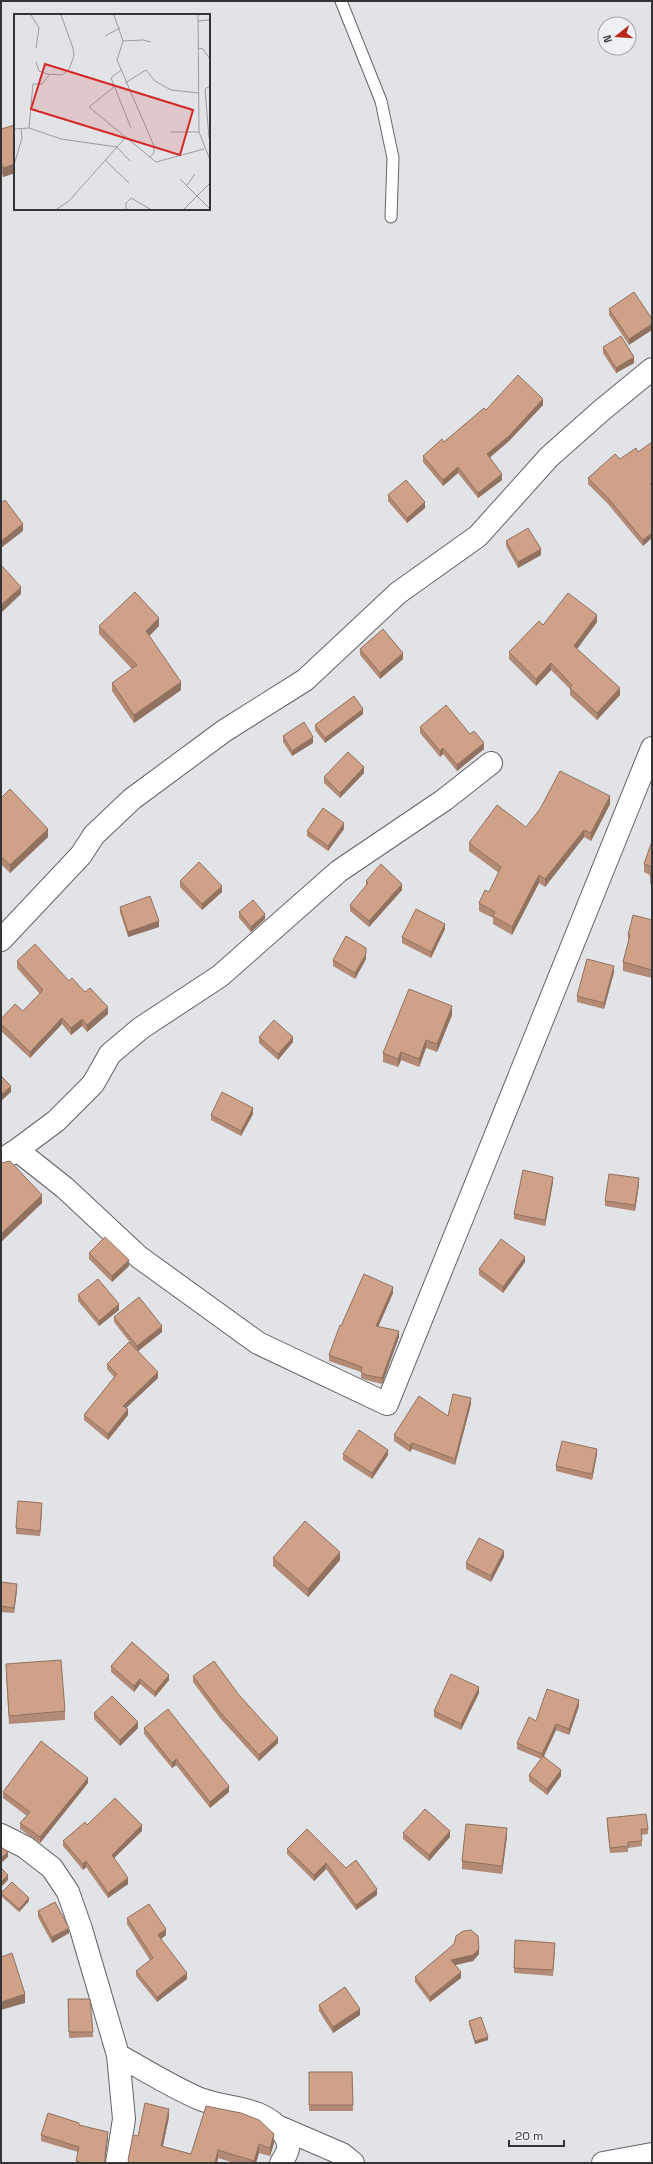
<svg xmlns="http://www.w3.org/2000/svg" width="653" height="2164" viewBox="0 0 653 2164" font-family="'Space Grotesk',sans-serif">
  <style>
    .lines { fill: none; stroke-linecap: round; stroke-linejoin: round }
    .lane-casing { stroke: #626366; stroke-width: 13 }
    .street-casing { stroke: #626366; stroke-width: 24 }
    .lane { stroke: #fff; stroke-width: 11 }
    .street { stroke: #fff; stroke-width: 22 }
    .wall { fill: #b28a75 }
    .shaded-wall { fill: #91715f }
    .building { fill: #cfa188; stroke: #91715f }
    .inset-road { fill: none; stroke: #9b9da0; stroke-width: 1 }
    .view { fill: #d62828; fill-opacity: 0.15; stroke: #d62828; stroke-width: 2 }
    .inset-edge { fill: none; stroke: #333436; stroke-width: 2 }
  </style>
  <rect width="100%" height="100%" fill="#e1e3e7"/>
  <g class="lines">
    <defs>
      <path id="lane" d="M 341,1 L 381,101 L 393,158 L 391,217"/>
      <path id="street" d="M 1,940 L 81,855 L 94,835 L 132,799 L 224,731 L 305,680 L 398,593 L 478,536 L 549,457 L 602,410 L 652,369
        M 17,1150 L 65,1188 L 139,1257 L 258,1343 L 387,1404 L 652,748
        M 1,1160 L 17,1150 L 56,1121 L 93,1084 L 110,1054 L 141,1028 L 220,976 L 339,871 L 444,800 L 491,763
        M 1,1835 L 25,1847 L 52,1868 L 68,1892 L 81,1929 L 118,2055 L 124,2119 L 117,2163
        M 118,2055 C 145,2070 172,2087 200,2099 C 229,2110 262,2105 283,2133 C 291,2145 289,2151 281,2163
        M 277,2126 L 342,2154 L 353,2163
        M 603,2163 L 652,2154"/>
    </defs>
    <use href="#lane" class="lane-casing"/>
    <use href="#street" class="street-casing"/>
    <use href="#lane" class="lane"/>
    <use href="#street" class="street"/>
  </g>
  <path class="wall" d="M 15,125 L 15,173 L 3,177 L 1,170 L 1,129 Z
    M 634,292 L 629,345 L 609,315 L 609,309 Z
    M 603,347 L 634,363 L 616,373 L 603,353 Z
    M 543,405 L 509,441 L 490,457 L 502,480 L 478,498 L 458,473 L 443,486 L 423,462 L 423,456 L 444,442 L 486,410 Z
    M 652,442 L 643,546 L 608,504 L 588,484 L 588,478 L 620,459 L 638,452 Z
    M 388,495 L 425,508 L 407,523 L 388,501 Z
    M 506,541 L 541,555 L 518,568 L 506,546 Z
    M 597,622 L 577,649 L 620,695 L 597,720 L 570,695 L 570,689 L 551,670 L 536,686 L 509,659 L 509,652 L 543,625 Z
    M 99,626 L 159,626 L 149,636 L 181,690 L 134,723 L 112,691 L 112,683 L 132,669 L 99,634 Z
    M 360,649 L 403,659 L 380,679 L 360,655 Z
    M 363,714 L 325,743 L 315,730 L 315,725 Z
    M 420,727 L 470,734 L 484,749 L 457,771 L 443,754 L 440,757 L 420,733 Z
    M 283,736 L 313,743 L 292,756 L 283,742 Z
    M 364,773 L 340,798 L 324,783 L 324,777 Z
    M 1,798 L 48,837 L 10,873 L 1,864 Z
    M 610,804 L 591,841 L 584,837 L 545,887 L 539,883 L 512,935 L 493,924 L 493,918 L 479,911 L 479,903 L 489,892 L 499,873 L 469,851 L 469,843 Z
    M 344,829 L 328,851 L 307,836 L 307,831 Z
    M 652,841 L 652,885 L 650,884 L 650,875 L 644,872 L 644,864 Z
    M 180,881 L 222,892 L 202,910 L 180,887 Z
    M 366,881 L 402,890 L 369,927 L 350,911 L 350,905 L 366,886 Z
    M 120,907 L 159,927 L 128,937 L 120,912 Z
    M 239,912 L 265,919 L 251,932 L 239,918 Z
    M 652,920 L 652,978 L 623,971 L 623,962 L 628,943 L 628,935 Z
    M 445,929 L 431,958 L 402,943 L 402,937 Z
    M 366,959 L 355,979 L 333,966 L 333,960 Z
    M 17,961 L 69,981 L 85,992 L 108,1014 L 87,1032 L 82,1026 L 71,1035 L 62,1024 L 30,1058 L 1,1031 L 1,1019 L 23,1011 L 40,994 L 17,968 Z
    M 614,972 L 604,1009 L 577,1002 L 577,996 Z
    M 452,1015 L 437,1052 L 426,1048 L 419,1067 L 401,1060 L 398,1067 L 383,1062 L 383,1053 Z
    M 259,1037 L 293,1042 L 278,1060 L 259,1043 Z
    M 253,1114 L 241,1136 L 211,1120 L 211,1115 Z
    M 1,1163 L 42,1203 L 2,1241 L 1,1240 Z
    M 553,1182 L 545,1226 L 514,1219 L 514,1214 Z
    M 639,1184 L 635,1211 L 605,1206 L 605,1201 Z
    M 89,1253 L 129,1266 L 112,1282 L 89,1259 Z
    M 525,1262 L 503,1293 L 479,1275 L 479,1269 Z
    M 393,1293 L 378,1327 L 399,1337 L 382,1384 L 366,1380 L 361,1378 L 361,1372 L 329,1361 L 329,1355 L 341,1326 Z
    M 78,1295 L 119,1310 L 99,1326 L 78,1301 Z
    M 114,1317 L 162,1332 L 138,1351 L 158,1378 L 126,1408 L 128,1415 L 108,1440 L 84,1420 L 84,1415 L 114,1377 L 107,1369 L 107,1364 L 132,1345 L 114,1322 Z
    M 471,1404 L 455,1465 L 412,1449 L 410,1452 L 394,1441 L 394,1435 L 448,1416 Z
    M 343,1454 L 388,1455 L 372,1479 L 343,1460 Z
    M 597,1454 L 592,1480 L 556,1471 L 556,1466 Z
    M 42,1509 L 40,1536 L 16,1534 L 16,1528 Z
    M 504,1557 L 491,1582 L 466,1569 L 466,1563 Z
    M 273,1558 L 340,1560 L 308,1597 L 273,1566 Z
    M 1,1582 L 17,1590 L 14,1613 L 1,1612 Z
    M 6,1664 L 65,1711 L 65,1720 L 9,1724 L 6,1673 Z
    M 111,1666 L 169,1680 L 155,1697 L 140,1684 L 134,1692 L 111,1672 Z
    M 193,1676 L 239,1695 L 278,1743 L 259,1761 L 220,1718 L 193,1682 Z
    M 479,1693 L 461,1730 L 434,1717 L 434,1711 Z
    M 579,1706 L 569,1735 L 556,1730 L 544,1756 L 561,1776 L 547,1795 L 529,1781 L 529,1775 L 541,1759 L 517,1749 L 517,1743 L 536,1721 Z
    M 94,1713 L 138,1728 L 120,1746 L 94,1719 Z
    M 144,1728 L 229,1792 L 210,1808 L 176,1765 L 172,1768 L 144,1734 Z
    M 88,1783 L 40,1843 L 20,1829 L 20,1823 L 27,1816 L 3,1798 L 3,1792 Z
    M 607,1818 L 648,1829 L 648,1834 L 641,1835 L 642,1846 L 628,1848 L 628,1852 L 610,1853 L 607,1824 Z
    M 87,1825 L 142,1831 L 114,1858 L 128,1884 L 108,1898 L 86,1867 L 83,1870 L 63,1846 L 63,1841 Z
    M 403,1833 L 450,1837 L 429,1861 L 403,1839 Z
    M 507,1836 L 502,1874 L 462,1869 L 462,1861 Z
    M 287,1849 L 346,1868 L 377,1895 L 356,1910 L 326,1869 L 314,1881 L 287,1854 Z
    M 1,1893 L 29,1901 L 19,1912 L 1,1896 Z
    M 38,1911 L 69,1933 L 52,1943 L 38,1917 Z
    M 127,1918 L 166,1935 L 161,1939 L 187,1979 L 157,2002 L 136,1976 L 136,1971 L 150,1960 L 127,1924 Z
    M 555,1949 L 553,1976 L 514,1973 L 514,1968 Z
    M 479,1954 L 473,1961 L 455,1965 L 461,1978 L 430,2002 L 415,1982 L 415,1977 Z
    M 68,1999 L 93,2032 L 93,2037 L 69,2038 Z
    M 319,2005 L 360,2015 L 333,2033 L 319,2011 Z
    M 469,2021 L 488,2040 L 475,2044 L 469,2024 Z
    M 309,2072 L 352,2072 L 353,2111 L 309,2111 Z
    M 169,2117 L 163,2146 L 191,2154 L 274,2143 L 270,2156 L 259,2153 L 256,2163 L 234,2163 L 218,2158 L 217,2163 L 128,2163 L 128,2160 L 138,2136 Z
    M 79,2125 L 108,2138 L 105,2160 L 105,2163 L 76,2163 L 78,2152 L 41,2141 L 41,2135 Z"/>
  <path class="shaded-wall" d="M 15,164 L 15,173 L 3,177 L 3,168 Z
    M 652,324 L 652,330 L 629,345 L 629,339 Z
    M 634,357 L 634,363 L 616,373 L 616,368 Z
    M 543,399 L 543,405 L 509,441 L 487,460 L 487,454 Z
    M 458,467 L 458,473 L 443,486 L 443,480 Z
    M 502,474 L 502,480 L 478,498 L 478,493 Z
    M 425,502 L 425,508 L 407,523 L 407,518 Z
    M 23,524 L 23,531 L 1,548 L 1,541 Z
    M 652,533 L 652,538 L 643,546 L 643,540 Z
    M 541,549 L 541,555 L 518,568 L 518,562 Z
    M 21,587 L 21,594 L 1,613 L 1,605 Z
    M 597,615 L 597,622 L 574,653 L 574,646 Z
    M 159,618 L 159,626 L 146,639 L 146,631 Z
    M 403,653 L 403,659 L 380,679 L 380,673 Z
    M 551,663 L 551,670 L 536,686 L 536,679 Z
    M 181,682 L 181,690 L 134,723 L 134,715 Z
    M 620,688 L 620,695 L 597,720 L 597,713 Z
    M 363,709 L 363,714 L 325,743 L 325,738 Z
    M 313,737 L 313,743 L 292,756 L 292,751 Z
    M 484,743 L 484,749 L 457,771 L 457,765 Z
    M 443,748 L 443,754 L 440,757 L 440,751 Z
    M 364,767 L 364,773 L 340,798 L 340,793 Z
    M 610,796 L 610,804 L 591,841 L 591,833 Z
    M 344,823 L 344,829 L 328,851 L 328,846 Z
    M 48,829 L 48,837 L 10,873 L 10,865 Z
    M 584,830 L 584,837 L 545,887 L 545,879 Z
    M 539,875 L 539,883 L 512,935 L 512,927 Z
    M 402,884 L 402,890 L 369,927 L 369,921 Z
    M 222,886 L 222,892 L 202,910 L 202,904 Z
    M 265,914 L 265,919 L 251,932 L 251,927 Z
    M 159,921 L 159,927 L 128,937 L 128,932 Z
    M 445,924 L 445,929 L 431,958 L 431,952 Z
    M 366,954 L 366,959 L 355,979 L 355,973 Z
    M 614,966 L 614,972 L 604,1009 L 604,1003 Z
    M 452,1006 L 452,1015 L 437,1052 L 437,1044 Z
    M 108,1007 L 108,1014 L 87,1032 L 87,1025 Z
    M 62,1018 L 62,1024 L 30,1058 L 30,1052 Z
    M 82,1019 L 82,1026 L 71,1035 L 71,1028 Z
    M 293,1037 L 293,1042 L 278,1060 L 278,1054 Z
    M 426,1040 L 426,1048 L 419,1067 L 419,1059 Z
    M 401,1052 L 401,1060 L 398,1067 L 398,1059 Z
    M 11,1086 L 11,1092 L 1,1101 L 1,1095 Z
    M 253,1108 L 253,1114 L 241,1136 L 241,1131 Z
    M 553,1177 L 553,1182 L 545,1226 L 545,1220 Z
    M 639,1178 L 639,1184 L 635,1211 L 635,1205 Z
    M 42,1195 L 42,1203 L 2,1241 L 2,1233 Z
    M 525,1257 L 525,1262 L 503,1293 L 503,1287 Z
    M 129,1260 L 129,1266 L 112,1282 L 112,1276 Z
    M 393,1287 L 393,1293 L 376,1332 L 376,1326 Z
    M 119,1304 L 119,1310 L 99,1326 L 99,1321 Z
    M 162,1326 L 162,1332 L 137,1352 L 137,1346 Z
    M 399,1331 L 399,1337 L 382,1384 L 382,1378 Z
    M 158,1372 L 158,1378 L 123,1411 L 123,1406 Z
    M 471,1398 L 471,1404 L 455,1465 L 455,1459 Z
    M 128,1409 L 128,1415 L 108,1440 L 108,1434 Z
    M 412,1443 L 412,1449 L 410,1452 L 410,1446 Z
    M 597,1449 L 597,1454 L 592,1480 L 592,1474 Z
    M 388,1450 L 388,1455 L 372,1479 L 372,1473 Z
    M 42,1503 L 42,1509 L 40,1536 L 40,1531 Z
    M 504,1551 L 504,1557 L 491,1582 L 491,1576 Z
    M 340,1552 L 340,1560 L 308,1597 L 308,1589 Z
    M 17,1584 L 17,1590 L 14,1613 L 14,1608 Z
    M 169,1675 L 169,1680 L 155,1697 L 155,1692 Z
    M 140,1679 L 140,1684 L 134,1692 L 134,1686 Z
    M 479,1687 L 479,1693 L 461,1730 L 461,1724 Z
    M 579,1700 L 579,1706 L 569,1735 L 569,1729 Z
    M 138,1722 L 138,1728 L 120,1746 L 120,1740 Z
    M 556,1724 L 556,1730 L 542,1760 L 542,1754 Z
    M 278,1738 L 278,1743 L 259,1761 L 259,1755 Z
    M 176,1759 L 176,1765 L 172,1768 L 172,1763 Z
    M 561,1770 L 561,1776 L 547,1795 L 547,1789 Z
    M 88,1778 L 88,1783 L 40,1843 L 40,1837 Z
    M 229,1786 L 229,1792 L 210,1808 L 210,1802 Z
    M 142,1825 L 142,1831 L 112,1860 L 112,1855 Z
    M 507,1828 L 507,1836 L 502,1874 L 502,1866 Z
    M 450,1831 L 450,1837 L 429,1861 L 429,1855 Z
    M 8,1852 L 8,1857 L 1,1863 L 1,1858 Z
    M 86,1861 L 86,1867 L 83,1870 L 83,1864 Z
    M 326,1863 L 326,1869 L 314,1881 L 314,1875 Z
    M 8,1875 L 8,1880 L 1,1887 L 1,1882 Z
    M 128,1878 L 128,1884 L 108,1898 L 108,1893 Z
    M 377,1889 L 377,1895 L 356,1910 L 356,1905 Z
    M 29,1898 L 29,1901 L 19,1912 L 19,1909 Z
    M 69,1928 L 69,1933 L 52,1943 L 52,1937 Z
    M 166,1929 L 166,1935 L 158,1941 L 158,1935 Z
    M 479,1949 L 479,1954 L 473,1961 L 451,1966 L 451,1960 Z
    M 461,1972 L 461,1978 L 430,2002 L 430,1997 Z
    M 187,1973 L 187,1979 L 157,2002 L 157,1997 Z
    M 25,1994 L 25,2003 L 1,2010 L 1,2002 Z
    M 360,2009 L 360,2015 L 333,2033 L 333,2027 Z
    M 488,2037 L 488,2040 L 475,2044 L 475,2041 Z
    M 169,2109 L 169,2117 L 161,2154 L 161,2146 Z
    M 108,2132 L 108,2138 L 105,2161 L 105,2155 Z
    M 274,2134 L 274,2143 L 270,2156 L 270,2148 Z
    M 259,2144 L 259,2153 L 256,2163 L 254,2163 L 254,2161 Z
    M 218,2150 L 218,2158 L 217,2163 L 215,2163 Z"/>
  <path class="building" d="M 15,125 L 15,164 L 3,168 L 1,162 L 1,129 Z
    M 634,292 L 652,319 L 652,324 L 629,339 L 609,309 Z
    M 621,336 L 634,357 L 616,368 L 603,347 Z
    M 518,375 L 543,399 L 509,436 L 487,454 L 502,474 L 478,493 L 458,467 L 443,480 L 423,456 L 442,439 L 444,442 L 484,408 L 486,410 Z
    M 652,442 L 652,483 L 650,484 L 652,486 L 652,533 L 643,540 L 608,498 L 588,478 L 615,454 L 620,459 L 636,448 L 638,452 Z
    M 406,480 L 425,502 L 407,518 L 388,495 Z
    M 5,500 L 23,524 L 1,541 L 1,503 Z
    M 528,528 L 541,549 L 518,562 L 506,541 Z
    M 1,565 L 21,587 L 1,605 Z
    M 135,592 L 159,618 L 146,631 L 181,682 L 134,715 L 112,683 L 137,665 L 99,626 Z
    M 568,593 L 597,615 L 574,646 L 620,688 L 597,713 L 570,688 L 572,685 L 551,663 L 536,679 L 509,652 L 539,621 L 543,625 Z
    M 383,629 L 403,653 L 380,673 L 360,649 Z
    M 354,696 L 363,709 L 325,738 L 315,725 Z
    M 446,705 L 470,734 L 474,731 L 484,743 L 457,765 L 443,748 L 440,751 L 420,727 Z
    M 304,722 L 313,737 L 292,751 L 283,736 Z
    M 348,752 L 364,767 L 340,793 L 324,777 Z
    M 560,771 L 610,796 L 591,833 L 584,830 L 545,879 L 539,875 L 512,927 L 493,916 L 495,912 L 479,903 L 485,890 L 489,892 L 501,867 L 469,843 L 497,805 L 526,827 L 540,809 Z
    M 10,789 L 48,829 L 10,865 L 1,856 L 1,798 Z
    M 323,808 L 344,823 L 328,846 L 307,831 Z
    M 652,841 L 652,867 L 644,864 Z
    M 199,862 L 222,886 L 202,904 L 180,881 Z
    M 381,864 L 402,884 L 369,921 L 350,905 L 368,883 L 366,881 Z
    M 652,870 L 652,877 L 650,876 Z
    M 150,896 L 159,921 L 128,932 L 120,907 Z
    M 253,900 L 265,914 L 251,927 L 239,912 Z
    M 416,909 L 445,924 L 431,952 L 402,937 Z
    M 633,915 L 652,920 L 652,970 L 623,962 L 630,935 L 628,935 Z
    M 346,936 L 366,948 L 366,954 L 355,973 L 333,960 Z
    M 35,944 L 69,981 L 72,978 L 85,992 L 90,988 L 108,1007 L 87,1025 L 82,1019 L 71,1028 L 62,1018 L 30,1052 L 1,1024 L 1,1019 L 15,1004 L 23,1011 L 43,990 L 17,961 Z
    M 587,959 L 614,966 L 604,1003 L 577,996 Z
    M 409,989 L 452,1006 L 437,1044 L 426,1040 L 419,1059 L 401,1052 L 398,1059 L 383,1053 Z
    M 274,1020 L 293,1037 L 278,1054 L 259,1037 Z
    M 1,1076 L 11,1086 L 1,1095 Z
    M 222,1092 L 253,1108 L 241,1131 L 211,1115 Z
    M 10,1161 L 42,1195 L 2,1233 L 1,1232 L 1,1163 Z
    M 523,1170 L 553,1177 L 545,1220 L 514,1214 Z
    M 609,1174 L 639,1178 L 635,1205 L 605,1201 Z
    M 105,1237 L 129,1260 L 112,1276 L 89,1253 Z
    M 501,1239 L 525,1257 L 503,1287 L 479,1269 Z
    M 364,1274 L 393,1287 L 376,1326 L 399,1331 L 382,1378 L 366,1375 L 361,1372 L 362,1367 L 329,1355 L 340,1325 L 341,1326 Z
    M 98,1279 L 119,1304 L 99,1321 L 78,1295 Z
    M 139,1297 L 162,1326 L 137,1346 L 114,1317 Z
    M 129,1342 L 158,1372 L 123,1406 L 128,1409 L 108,1434 L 84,1415 L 117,1374 L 107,1364 Z
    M 453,1394 L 471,1398 L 455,1459 L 412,1443 L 410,1446 L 394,1435 L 419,1396 L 448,1416 Z
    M 359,1430 L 388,1450 L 372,1473 L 343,1454 Z
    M 562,1441 L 597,1449 L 592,1474 L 556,1466 Z
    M 18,1501 L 42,1503 L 40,1531 L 16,1528 Z
    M 305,1521 L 340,1552 L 308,1589 L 273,1558 Z
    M 479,1538 L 504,1551 L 491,1576 L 466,1563 Z
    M 1,1582 L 17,1584 L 14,1608 L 1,1606 Z
    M 132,1642 L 169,1675 L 155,1692 L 140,1679 L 134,1686 L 111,1666 Z
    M 61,1660 L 65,1711 L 9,1716 L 6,1664 Z
    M 214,1661 L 239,1695 L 278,1738 L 259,1755 L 220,1712 L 193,1676 Z
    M 451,1674 L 479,1687 L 461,1724 L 434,1711 Z
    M 547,1689 L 579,1700 L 569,1729 L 556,1724 L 542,1754 L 517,1743 L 529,1717 L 536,1721 Z
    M 112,1696 L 138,1722 L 120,1740 L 94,1713 Z
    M 168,1709 L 229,1786 L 210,1802 L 176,1759 L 172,1763 L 144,1728 Z
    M 41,1741 L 88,1778 L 40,1837 L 20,1823 L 30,1812 L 3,1792 Z
    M 543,1756 L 561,1770 L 547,1789 L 529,1775 Z
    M 115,1798 L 142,1825 L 112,1855 L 128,1878 L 108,1893 L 86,1861 L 83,1864 L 63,1841 L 85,1822 L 87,1825 Z
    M 425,1809 L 450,1831 L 429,1855 L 403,1833 Z
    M 646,1814 L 648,1829 L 641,1829 L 642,1841 L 628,1842 L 628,1846 L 610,1848 L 607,1818 Z
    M 466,1824 L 507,1828 L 502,1866 L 462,1861 Z
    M 307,1829 L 346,1868 L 356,1860 L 377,1889 L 356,1905 L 326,1863 L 314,1875 L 287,1849 Z
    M 1,1847 L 8,1852 L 1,1858 Z
    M 1,1868 L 8,1875 L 1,1882 Z
    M 12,1882 L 29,1898 L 19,1909 L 1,1893 Z
    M 55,1902 L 69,1928 L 52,1937 L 38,1911 Z
    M 149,1904 L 166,1929 L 158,1935 L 187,1973 L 157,1997 L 136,1971 L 153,1958 L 127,1918 Z
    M 471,1930 L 478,1936 L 479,1949 L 473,1955 L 451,1960 L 461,1972 L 430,1997 L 415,1977 L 454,1944 L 456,1936 L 463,1931 Z
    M 515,1940 L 555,1943 L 553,1970 L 514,1968 Z
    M 12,1953 L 25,1994 L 1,2002 L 1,1957 Z
    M 345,1987 L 360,2009 L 333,2027 L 319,2005 Z
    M 68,1999 L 90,1999 L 93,2032 L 69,2032 Z
    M 481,2017 L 488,2037 L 475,2041 L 469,2021 Z
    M 309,2072 L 352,2072 L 353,2105 L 309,2105 Z
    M 145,2103 L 169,2109 L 161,2146 L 191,2154 L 206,2106 L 241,2113 L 259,2120 L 274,2134 L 270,2148 L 259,2144 L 254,2161 L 218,2150 L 215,2163 L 129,2163 L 128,2160 L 133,2135 L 138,2136 Z
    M 48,2113 L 79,2123 L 79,2125 L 108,2132 L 105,2155 L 105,2163 L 83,2163 L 76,2161 L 79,2147 L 41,2135 Z"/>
  <g transform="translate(14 14)">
    <rect width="196" height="196" fill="#e1e3e7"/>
    <path class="inset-road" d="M 17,1 L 25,14 L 22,34M 100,1 L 109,27 L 103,46 L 140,132 L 140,139 L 136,143M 184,1 L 185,118 L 196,146M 184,7 L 196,6M 91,22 L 106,14M 109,27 L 129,26 L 137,28M 184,34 L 189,35 L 196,45M 22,48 L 25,57 L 33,60 L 48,61 L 55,55 L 60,42 L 59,34 L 47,1M 107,56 L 97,64 L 117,114M 111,69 L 132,56 L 141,67 L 157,76 L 185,79M 100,73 L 75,93 L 142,148 L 190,135M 15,114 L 19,70 L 28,70 L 35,61M 0,115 L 15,114 L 47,125 L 103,133 L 112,123M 156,118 L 185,118M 195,124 L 191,75 L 196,72M 91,146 L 115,169M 0,151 L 8,124 L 7,115M 166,165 L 196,195M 173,171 L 181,160M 43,195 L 55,187 L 103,133 L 116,147M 112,195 L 112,189 L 117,184 L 136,195M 170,195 L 196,169"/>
    <path class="view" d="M 31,50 L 179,96 L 166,141 L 17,95 Z"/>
    <rect width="196" height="196" class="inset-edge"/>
  </g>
  <rect width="653" height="2164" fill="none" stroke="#333436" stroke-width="4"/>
  <g transform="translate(617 36) rotate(253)"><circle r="19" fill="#eff0f4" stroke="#a4a5a8"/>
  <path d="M0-3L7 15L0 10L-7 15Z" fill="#b5271a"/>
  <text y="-6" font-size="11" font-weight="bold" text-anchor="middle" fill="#333436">N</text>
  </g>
  <path d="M509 2140v6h55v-6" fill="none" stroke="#333436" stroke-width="2"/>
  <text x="515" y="2140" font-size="12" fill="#333436" stroke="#eff0f4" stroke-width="3" paint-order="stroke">20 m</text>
</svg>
